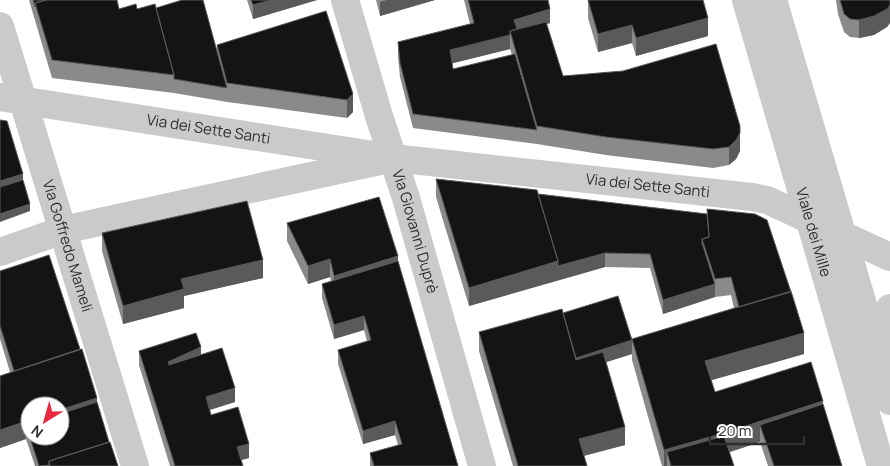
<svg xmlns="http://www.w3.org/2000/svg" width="890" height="466" viewBox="0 0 890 466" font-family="Manrope,sans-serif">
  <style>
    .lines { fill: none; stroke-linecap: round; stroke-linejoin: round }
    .minor { stroke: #cacaca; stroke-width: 28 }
    .wall { fill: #8a8a8a; fill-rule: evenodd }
    .shaded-wall { fill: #5a5a5a }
    .building { fill: #141414; stroke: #5a5a5a }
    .labels { text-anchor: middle; stroke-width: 5; stroke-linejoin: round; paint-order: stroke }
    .street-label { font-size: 15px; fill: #2d2d2d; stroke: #fff }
  </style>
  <rect width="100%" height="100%" fill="#fff"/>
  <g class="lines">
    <g class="minor">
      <path id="s1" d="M 345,0 L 379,116 L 406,198 L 482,466"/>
      <path id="s2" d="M 746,0 L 881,466"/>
      <path d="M 773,0 L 864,308 L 890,401"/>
      <path id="s3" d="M 0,26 L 135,466"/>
      <path id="s4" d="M 0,97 L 393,158 L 752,197 L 767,200 L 890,257"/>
      <path d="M 0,252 L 63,230 L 380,161"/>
      <path d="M 877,350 L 883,320 L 890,308"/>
    </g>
  </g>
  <path class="wall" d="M 29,0 L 116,0 L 119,9 L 137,9 L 156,8 L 217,52 L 217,45 L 326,11 L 353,112 L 347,118 L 227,102 L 174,93 L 52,78 Z
    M 247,0 L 317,0 L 253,19 Z
    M 376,0 L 435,0 L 380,16 Z
    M 464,0 L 548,0 L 550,23 L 547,24 L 563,76 L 740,144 L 740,151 L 736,159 L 729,165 L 713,168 L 606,155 L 537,144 L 413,128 L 400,77 L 398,56 L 398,42 L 470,24 ZM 510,49 L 512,55 L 453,69 L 452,63 Z
    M 588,0 L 708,36 L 636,56 L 632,43 L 598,52 L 588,18 Z
    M 836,0 L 890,0 L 890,23 L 887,27 L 874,35 L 859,38 L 850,37 L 844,32 L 838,14 Z
    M 436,179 L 538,194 L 707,214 L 804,354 L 711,380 L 715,392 L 823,404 L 842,466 L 768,466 L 760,442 L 729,452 L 734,466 L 662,466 L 632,360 L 632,354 L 606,362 L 625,445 L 584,456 L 587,466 L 513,466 L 479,351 L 479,332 L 563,313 L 632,339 L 734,308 L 731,295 L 715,297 L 663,314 L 650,268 L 605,267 L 469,306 L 436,197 Z
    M 287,223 L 398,261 L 458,466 L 370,466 L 370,453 L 398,445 L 395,435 L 363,444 L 338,364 L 338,350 L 367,341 L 364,330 L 334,339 L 322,298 L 322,284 L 331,281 L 330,277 L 308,284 L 287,241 Z
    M 102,233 L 263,278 L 184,296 L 184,308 L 123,324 L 102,251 Z
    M 0,271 L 97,402 L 109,442 L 118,466 L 35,466 L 26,439 L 0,448 L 0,376 L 10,372 L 0,339 Z
    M 139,351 L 201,355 L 235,402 L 210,410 L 211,415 L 249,458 L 241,460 L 243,466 L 170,466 L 139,365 Z"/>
  <path class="shaded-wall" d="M 271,0 L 317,0 L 253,19 L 253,5 Z
    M 387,0 L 435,0 L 380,16 L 380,2 Z
    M 890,5 L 890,23 L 887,27 L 874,35 L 859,38 L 859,20 Z
    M 550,9 L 550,23 L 514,34 L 514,20 Z
    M 708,18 L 708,36 L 636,56 L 636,38 Z
    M 632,25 L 632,43 L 598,52 L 598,34 Z
    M 510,35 L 510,49 L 450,64 L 450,50 Z
    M 353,94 L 353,112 L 347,118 L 347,100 Z
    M 740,126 L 740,151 L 736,159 L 729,165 L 729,147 Z
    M 23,174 L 23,188 L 0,195 L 0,181 Z
    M 30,204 L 30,211 L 0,222 L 0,214 Z
    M 605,253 L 605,267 L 469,306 L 469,288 L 558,261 Z
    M 398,256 L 398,275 L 334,294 L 334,276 Z
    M 330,259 L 330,277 L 308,284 L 308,266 Z
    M 263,260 L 263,278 L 184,296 L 184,308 L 123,324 L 123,306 L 181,279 Z
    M 715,284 L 715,297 L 663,314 L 663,300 Z
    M 364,316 L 364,330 L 334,339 L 334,325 Z
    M 804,333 L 804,354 L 705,382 L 705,361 Z
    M 632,340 L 632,354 L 575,372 L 575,358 Z
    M 201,347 L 201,361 L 168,375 L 168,362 Z
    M 235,388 L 235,402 L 206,411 L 206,397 Z
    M 97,398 L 97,416 L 60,428 L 60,410 Z
    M 823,401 L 823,422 L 760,425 L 760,442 L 724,454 L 667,452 L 667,466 L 664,466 L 664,450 Z
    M 30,420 L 30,436 L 26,425 L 26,439 L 0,448 L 0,430 Z
    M 395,421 L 395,435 L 363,444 L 363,431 Z
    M 625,427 L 625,445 L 579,457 L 579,439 Z
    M 249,444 L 249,458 L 237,461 L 237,447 Z"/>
  <path class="building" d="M 33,0 L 46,0 L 35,3 L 35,7 Z
    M 46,0 L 117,0 L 119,9 L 136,4 L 137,9 L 155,4 L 174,75 L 52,60 L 35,3 Z
    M 182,0 L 203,0 L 227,88 L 174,79 L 174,75 L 156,8 Z
    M 251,0 L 271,0 L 253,5 Z
    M 468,0 L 548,0 L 550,9 L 514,20 L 517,29 L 510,31 L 510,35 L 450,50 L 453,69 L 515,54 L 537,130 L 413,114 L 400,63 L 398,42 L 474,23 Z
    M 588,0 L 703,0 L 708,18 L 636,38 L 632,25 L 598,34 Z
    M 840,0 L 890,0 L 890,5 L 887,9 L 874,16 L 859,20 L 850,19 L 844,14 Z
    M 326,11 L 353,94 L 347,100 L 227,83 L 217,45 Z
    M 546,22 L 563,76 L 623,71 L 716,44 L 740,126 L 740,133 L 736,140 L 729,147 L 713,149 L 606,137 L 537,126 L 510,31 Z
    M 0,120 L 7,121 L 23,174 L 0,181 Z
    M 436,179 L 537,190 L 558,261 L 469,288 Z
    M 23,180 L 30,204 L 0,214 L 0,187 Z
    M 538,194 L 707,214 L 709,237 L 702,239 L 702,243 L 715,284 L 663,300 L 650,254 L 605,253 L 558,266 L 558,261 Z
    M 379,197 L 398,256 L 334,276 L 330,259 L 308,266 L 287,223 Z
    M 247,201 L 263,260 L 181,279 L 184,289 L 123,306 L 102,233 Z
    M 707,209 L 755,214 L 767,220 L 791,292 L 739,307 L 731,277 L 715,279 L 702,239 L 709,237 Z
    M 49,255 L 80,349 L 14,371 L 0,326 L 0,271 Z
    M 398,261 L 458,466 L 374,466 L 370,453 L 402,444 L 395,421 L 363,431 L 338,350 L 371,340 L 364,316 L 334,325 L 322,284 Z
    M 791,291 L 804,333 L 705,361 L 715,392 L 811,362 L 823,401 L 724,433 L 664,450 L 632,339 Z
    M 618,296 L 632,340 L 576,358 L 563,313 Z
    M 562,309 L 576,360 L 603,352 L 625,427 L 579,439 L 587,466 L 518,466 L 479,332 Z
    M 196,333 L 201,347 L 168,362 L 169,365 L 222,348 L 235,388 L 206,397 L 211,415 L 238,407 L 249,444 L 237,447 L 243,466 L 175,466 L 139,351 Z
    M 82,349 L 97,398 L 60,410 L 60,406 L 30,406 L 30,420 L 0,430 L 0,376 Z
    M 97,402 L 109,442 L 49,461 L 49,465 L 39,466 L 26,425 L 30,424 L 30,436 L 60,436 L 60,414 Z
    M 823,404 L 842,466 L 774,466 L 760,425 Z
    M 724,436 L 734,466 L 671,466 L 667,452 Z
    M 110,442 L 118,466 L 50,466 L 49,461 Z"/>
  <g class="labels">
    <g class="street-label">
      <text dy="5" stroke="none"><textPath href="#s4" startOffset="211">Via dei Sette Santi</textPath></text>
      <text dy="5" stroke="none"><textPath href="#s4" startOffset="654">Via dei Sette Santi</textPath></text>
      <text dy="5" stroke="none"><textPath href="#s1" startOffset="242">Via Giovanni Duprè</textPath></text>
      <text dy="5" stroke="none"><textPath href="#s2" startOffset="242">Viale dei Mille</textPath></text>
      <text dy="5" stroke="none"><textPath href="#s3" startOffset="230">Via Goffredo Mameli</textPath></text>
    </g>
  </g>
  <g transform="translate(45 421) rotate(217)"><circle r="24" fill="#ffffff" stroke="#ababab"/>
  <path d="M0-4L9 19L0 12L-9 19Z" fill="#e82b42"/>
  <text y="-8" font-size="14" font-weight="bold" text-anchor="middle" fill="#2d2d2d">N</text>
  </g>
  <path d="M710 436v8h94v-8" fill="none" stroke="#2d2d2d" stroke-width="2.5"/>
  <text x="718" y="436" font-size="15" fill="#2d2d2d" stroke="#ffffff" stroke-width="4" paint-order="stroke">20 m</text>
</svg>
